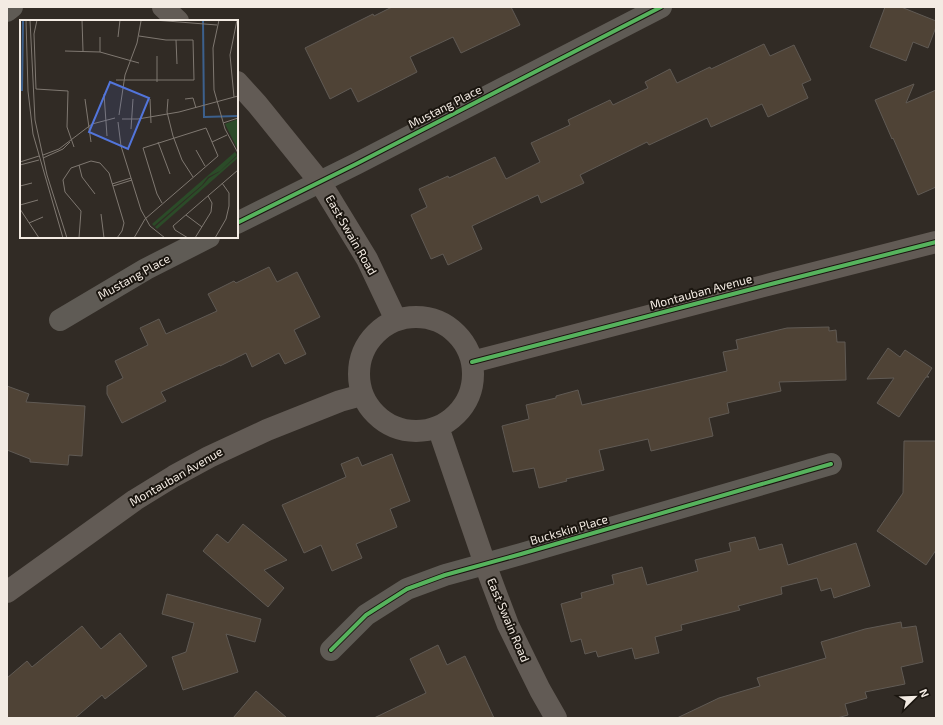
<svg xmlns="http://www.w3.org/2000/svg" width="943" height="725" viewBox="0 0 943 725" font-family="'Exo 2',sans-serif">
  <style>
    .building { fill: #4f4336; stroke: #605a54 }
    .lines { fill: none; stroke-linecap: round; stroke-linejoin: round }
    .street { stroke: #5f5b55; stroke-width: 22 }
    .secondary { stroke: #625b55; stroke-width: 22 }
    .cycleway-casing { stroke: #1a150f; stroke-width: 6 }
    .cycleway { stroke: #56b35d; stroke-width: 4 }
    .labels { text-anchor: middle; stroke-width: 4; stroke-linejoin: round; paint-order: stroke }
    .street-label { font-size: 12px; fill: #f3ebe3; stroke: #1a150f }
    .inset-river { fill: none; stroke: #3c608d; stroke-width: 2 }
    .inset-road { fill: none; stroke: #7f7871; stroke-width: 1 }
    .view { fill: #5275db; fill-opacity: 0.15; stroke: #5275db; stroke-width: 2 }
    .inset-edge { fill: none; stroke: #f3ebe3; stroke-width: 2 }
  </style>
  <rect width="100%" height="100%" fill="#312b25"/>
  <path class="building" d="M 392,7 L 511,7 L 520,25 L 461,53 L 453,37 L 410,57 L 417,72 L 358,102 L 351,88 L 330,99 L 305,48 L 373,14 L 374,16 Z
    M 885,7 L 901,7 L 936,21 L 936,27 L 928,48 L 913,42 L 906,61 L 870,47 Z
    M 764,44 L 770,56 L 794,45 L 811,80 L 802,84 L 808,98 L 768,117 L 762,104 L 711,127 L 707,118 L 649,145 L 647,142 L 580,175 L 584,183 L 541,203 L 538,195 L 472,226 L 482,249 L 448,265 L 443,254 L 431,259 L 411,215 L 427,207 L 419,189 L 448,176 L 449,178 L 495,157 L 506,179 L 540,162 L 531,143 L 570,125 L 568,120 L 610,100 L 613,105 L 648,88 L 645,82 L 670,69 L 677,83 L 710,67 L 711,69 Z
    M 914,84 L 906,103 L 936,90 L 936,187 L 918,195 L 893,138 L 892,139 L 875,100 Z
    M 269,267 L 277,282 L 297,272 L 320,317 L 294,330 L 306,354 L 285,364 L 279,353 L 252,367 L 246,353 L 220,366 L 220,365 L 161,392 L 166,401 L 122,423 L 107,394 L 107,386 L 123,378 L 115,361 L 148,345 L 140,328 L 159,319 L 166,334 L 217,311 L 208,294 L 234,281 L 236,283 Z
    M 829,327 L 829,331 L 836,330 L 837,342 L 845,342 L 846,380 L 779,382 L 781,391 L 727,403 L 729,413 L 709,418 L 713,436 L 651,451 L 648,439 L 599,450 L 604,470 L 566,479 L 567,481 L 539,488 L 534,468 L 513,472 L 502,426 L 529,419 L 526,405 L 556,398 L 556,396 L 578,390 L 582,405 L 727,371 L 723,352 L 738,349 L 736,340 L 787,328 Z
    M 888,348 L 900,357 L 905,350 L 932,368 L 927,376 L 929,377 L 926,377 L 899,417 L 877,403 L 894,378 L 867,379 Z
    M 7,386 L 29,394 L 26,402 L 85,406 L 82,456 L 69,455 L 68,465 L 30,462 L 30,459 L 7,450 Z
    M 904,441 L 936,441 L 936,550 L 926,565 L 877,531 L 903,493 Z
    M 392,454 L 410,501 L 390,509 L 397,527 L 356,544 L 362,558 L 332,571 L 321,545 L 304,553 L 282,505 L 346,477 L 341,464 L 358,457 L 362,466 Z
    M 243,524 L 287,560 L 264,570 L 284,588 L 268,607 L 203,551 L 217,534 L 228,543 Z
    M 755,537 L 759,550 L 782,544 L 788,565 L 856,543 L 870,586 L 834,598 L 831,588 L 821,591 L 817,578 L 781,587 L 782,594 L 738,606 L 740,610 L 681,625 L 682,630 L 655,637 L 659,653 L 635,659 L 632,648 L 598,657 L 596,651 L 585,654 L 581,639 L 571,642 L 561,604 L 582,598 L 581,593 L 614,584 L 612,575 L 642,567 L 647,585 L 698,571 L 695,560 L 731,551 L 729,543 Z
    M 167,594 L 261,619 L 255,642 L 226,634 L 238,672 L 183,690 L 172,657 L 186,652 L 194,623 L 162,614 Z
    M 901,622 L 902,628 L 916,626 L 923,662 L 901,667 L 905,684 L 865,692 L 867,698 L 845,704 L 848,715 L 837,718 L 677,718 L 719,698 L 760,686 L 757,678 L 826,658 L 821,642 L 865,629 Z
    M 82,626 L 101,649 L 120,633 L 147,666 L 105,699 L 102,695 L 75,718 L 7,718 L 7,678 L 27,661 L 32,667 Z
    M 438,645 L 447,665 L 465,656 L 494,718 L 374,718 L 426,693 L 410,659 Z
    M 256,691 L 287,718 L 233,718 Z"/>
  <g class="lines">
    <path class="street" d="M 7,11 L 12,7
      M 237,223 L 356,164 L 661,7
      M 60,320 L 146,269 L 209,237
      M 331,650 L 366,615 L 407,589 L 445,575 L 521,554 L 831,464"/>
    <path class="secondary" d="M 163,7 L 178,21
      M 237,82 L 257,104 L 320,182 L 367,259 L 396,320
      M359 374a57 57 0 1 1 114 0a57 57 0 1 1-114 0Z
      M 472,362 L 775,283 L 936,242
      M 438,427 L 485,564 L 508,625 L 540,690 L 556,718
      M 7,592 L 135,500 L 174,476 L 209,457 L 267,430 L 340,401 L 362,395"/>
    <defs>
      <path id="cycleway" d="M 237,223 L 356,164 L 661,7
        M 472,362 L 775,283 L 936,242
        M 331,650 L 366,615 L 407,589 L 445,575 L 521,554 L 831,464"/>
    </defs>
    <use href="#cycleway" class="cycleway-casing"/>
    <use href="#cycleway" class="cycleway"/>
  </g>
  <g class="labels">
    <g class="street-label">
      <text transform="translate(445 107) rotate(-27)" y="4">Mustang Place</text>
      <text transform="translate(351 235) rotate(60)" y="4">East Swain Road</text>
      <text transform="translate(134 277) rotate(-29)" y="4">Mustang Place</text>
      <text transform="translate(701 292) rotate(-15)" y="4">Montauban Avenue</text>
      <text transform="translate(176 477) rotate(-30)" y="4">Montauban Avenue</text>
      <text transform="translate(569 530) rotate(-16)" y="4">Buckskin Place</text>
      <text transform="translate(508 620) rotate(67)" y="4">East Swain Road</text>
    </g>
  </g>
  <g transform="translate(20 20)">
    <rect width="218" height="218" fill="#312b25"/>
    <path d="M 218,99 L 218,130 L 205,104 ZM 215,132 L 217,135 L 200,151 L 188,157 L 182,165 L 134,206 L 132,204 ZM 217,136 L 218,138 L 137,209 L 135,207 L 183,165 L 189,158 L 199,152 Z" fill="#2b4b28"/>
    <path class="inset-river" d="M 183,0 L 184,97 L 218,96M 0,70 L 2,70 L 3,0"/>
    <path class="inset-road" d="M 6,0 L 8,71 L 13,114 L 43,218M 10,0 L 15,100 L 27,155 L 47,218M 17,0 L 14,14 L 16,69 L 48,71 L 47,107 L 54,127M 62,0 L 63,31M 134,0 L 197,5M 199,0 L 193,28 L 194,70 L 205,109 L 218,133M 98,17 L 100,0M 156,20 L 157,44M 45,31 L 80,32 L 119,43M 80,32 L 80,17M 96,60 L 174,60 L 173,20 L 146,20 L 119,16M 137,62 L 137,36M 84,74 L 87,116M 214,77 L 210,35 L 217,0M 65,79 L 71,122M 130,79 L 131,103M 148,79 L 147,92 L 153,116 L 162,140 L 173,157M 165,79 L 173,78 L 176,88M 99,95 L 105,55 L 117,23 L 121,1M 102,99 L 118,99 L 159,92 L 218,76M 98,102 L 101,126 L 121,190 L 130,206 L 145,218M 203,103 L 218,98M 111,109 L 113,79M 138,122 L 150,154M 192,122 L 207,115M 176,130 L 185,146M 23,135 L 39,129 L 72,104 L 95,98M 23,138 L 43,129 L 50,122M 0,142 L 19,136M 0,145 L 19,140M 59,145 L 62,157 L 75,174M 92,164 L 111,158M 0,166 L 12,163M 93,166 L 112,160M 0,185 L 18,180M 0,189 L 19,218M 81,194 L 84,218M 166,195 L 182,207M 9,203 L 23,197M 59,218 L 61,191 L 45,172 L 43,160 L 51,148 L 71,141 L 80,143 L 89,153 L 104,203 L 102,211 L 97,218M 114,218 L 125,199 L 198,136 L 186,108 L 123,128 L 137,174 L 142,183M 168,218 L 155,210 L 153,206 L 218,150M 175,218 L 191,192 L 192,183 L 188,176M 195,218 L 206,199 L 209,186 L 209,173 L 202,163"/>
    <path class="view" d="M 90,62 L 129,78 L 108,129 L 69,112 Z"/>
    <rect width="218" height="218" class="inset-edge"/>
  </g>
  <rect width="943" height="725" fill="none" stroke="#f3ebe3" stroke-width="16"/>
  <g transform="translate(915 697) rotate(67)" stroke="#1a150f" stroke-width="3" paint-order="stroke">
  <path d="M0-3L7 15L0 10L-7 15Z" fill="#f3ebe3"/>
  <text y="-6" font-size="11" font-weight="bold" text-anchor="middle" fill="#f3ebe3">N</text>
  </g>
</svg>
